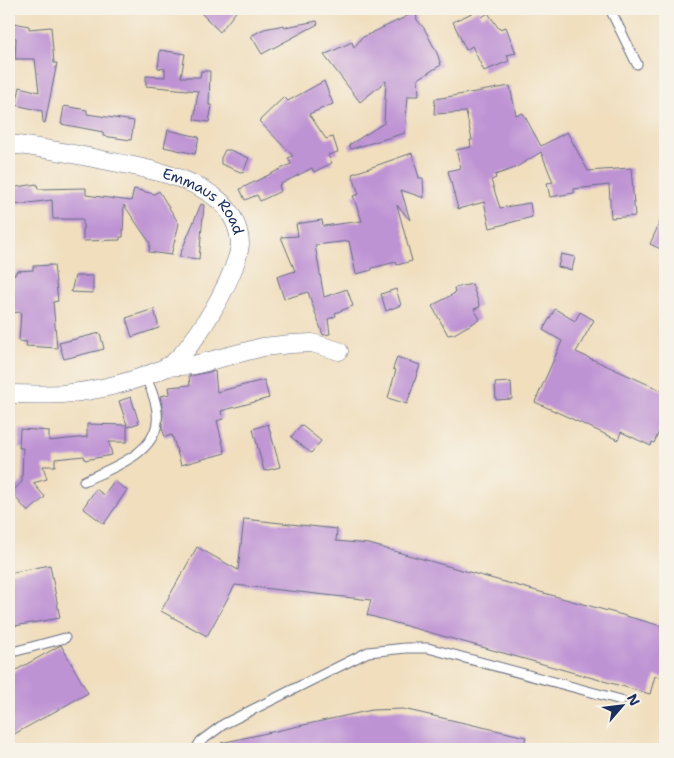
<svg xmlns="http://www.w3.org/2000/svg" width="674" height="758" viewBox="0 0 674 758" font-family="'Shantell Sans',sans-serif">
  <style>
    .building { fill: #be93d4 }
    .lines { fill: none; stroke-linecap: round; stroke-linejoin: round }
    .lane-casing { stroke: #666c7f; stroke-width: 11 }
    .street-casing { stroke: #666c7f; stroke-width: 19 }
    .lane { stroke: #fff; stroke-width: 9 }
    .street { stroke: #fff; stroke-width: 18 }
    .labels { text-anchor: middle; stroke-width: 4; stroke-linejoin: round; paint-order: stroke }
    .street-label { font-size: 15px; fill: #1b2f5e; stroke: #f7f3e8 }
  </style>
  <rect width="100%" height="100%" fill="#f7f3e8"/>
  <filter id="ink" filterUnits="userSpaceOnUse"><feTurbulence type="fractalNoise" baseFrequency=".02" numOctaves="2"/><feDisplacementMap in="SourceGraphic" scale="10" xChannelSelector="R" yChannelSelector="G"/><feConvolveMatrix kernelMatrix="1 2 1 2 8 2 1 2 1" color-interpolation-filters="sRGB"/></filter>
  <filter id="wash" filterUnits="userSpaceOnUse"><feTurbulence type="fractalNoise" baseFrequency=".0096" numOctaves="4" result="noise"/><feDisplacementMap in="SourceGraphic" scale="20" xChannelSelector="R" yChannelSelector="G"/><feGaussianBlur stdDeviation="1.12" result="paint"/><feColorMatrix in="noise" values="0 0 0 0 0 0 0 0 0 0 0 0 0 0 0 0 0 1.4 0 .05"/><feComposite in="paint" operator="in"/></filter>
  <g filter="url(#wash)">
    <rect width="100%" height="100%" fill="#f0debd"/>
    <g id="blocks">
      <path class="building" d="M 197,9 L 238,9 L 220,32 Z
        M 478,10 L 482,17 L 488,13 L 499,29 L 506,27 L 516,53 L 507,55 L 509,61 L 484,71 L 472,46 L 466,50 L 453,22 Z
        M 416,12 L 417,20 L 424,28 L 437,53 L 441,65 L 418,79 L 419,96 L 408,96 L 405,133 L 351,149 L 349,145 L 384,123 L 386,81 L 360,102 L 324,55 L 352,42 L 354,48 L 361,38 Z
        M 317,21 L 318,24 L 262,54 L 251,36 L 264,29 L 284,25 L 285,27 Z
        M 9,22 L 29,26 L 29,29 L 51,27 L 54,63 L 57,63 L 45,123 L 43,122 L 42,111 L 16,105 L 20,87 L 39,92 L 35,59 L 15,59 L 16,38 L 9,36 Z
        M 160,50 L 185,54 L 181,77 L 200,77 L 201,71 L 210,71 L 209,105 L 212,105 L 209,122 L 194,120 L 198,91 L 146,86 L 146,76 L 165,77 L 165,69 L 158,68 Z
        M 324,81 L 333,104 L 309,114 L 326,139 L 333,137 L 338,152 L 328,155 L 332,163 L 314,172 L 312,168 L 279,185 L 281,191 L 260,201 L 257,195 L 245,200 L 240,189 L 291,164 L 288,158 L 293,156 L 259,121 L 284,97 L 288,101 Z
        M 510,86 L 516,115 L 523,113 L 541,146 L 567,132 L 588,171 L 631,168 L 635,216 L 611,218 L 609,185 L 574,189 L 574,193 L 550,197 L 547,183 L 553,182 L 541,152 L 515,168 L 495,175 L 496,178 L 491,180 L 500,208 L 530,203 L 532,217 L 490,228 L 484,202 L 458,209 L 448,171 L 461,168 L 456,150 L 471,147 L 470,140 L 472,140 L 466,112 L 434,114 L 435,99 Z
        M 64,106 L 87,110 L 87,114 L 134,121 L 131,140 L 103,136 L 103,132 L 61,124 Z
        M 168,130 L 199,137 L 195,154 L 164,147 Z
        M 225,150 L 230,150 L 249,158 L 243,173 L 221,164 L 221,158 Z
        M 412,153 L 419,178 L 423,178 L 424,198 L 401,190 L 410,220 L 397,205 L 412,261 L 397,265 L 396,262 L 372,268 L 372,270 L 356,274 L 349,241 L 315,245 L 324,297 L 347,289 L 353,306 L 335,313 L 336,316 L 328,319 L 330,334 L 323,335 L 308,292 L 284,299 L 277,277 L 295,271 L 281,237 L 298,236 L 296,224 L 322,220 L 323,226 L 362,221 L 353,196 L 359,194 L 352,174 Z
        M 37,184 L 38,189 L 86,188 L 86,195 L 131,201 L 134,189 L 154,194 L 159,191 L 179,224 L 171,255 L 149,252 L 150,243 L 124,205 L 123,237 L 120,237 L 120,240 L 83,241 L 83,219 L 53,219 L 52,200 L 13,205 L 10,188 Z
        M 201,204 L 204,205 L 199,259 L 179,257 Z
        M 665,211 L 665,251 L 650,244 Z
        M 561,254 L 575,257 L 572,270 L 558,267 Z
        M 54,265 L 58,301 L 53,302 L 57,348 L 26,346 L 27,342 L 19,341 L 21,312 L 9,313 L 9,275 L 16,274 L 16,271 L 33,270 L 33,266 Z
        M 75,276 L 93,276 L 93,293 L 71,292 Z
        M 472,284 L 480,307 L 474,309 L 480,319 L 454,334 L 448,335 L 432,306 L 455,293 L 454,288 Z
        M 396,289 L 401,305 L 386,311 L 381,294 Z
        M 154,309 L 159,328 L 132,337 L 126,318 Z
        M 555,309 L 575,321 L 580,312 L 594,320 L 576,352 L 665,392 L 665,418 L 654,443 L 652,442 L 651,446 L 621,432 L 618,440 L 535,402 L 562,341 L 543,330 Z
        M 100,333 L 104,349 L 64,359 L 59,343 Z
        M 397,357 L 420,365 L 407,404 L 388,398 L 396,370 L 393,369 Z
        M 215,371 L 217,392 L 264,380 L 269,398 L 221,411 L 223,419 L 217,421 L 225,453 L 181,465 L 172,435 L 165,437 L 162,428 L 163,411 L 160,396 L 170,394 L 169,387 L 190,385 L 189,376 Z
        M 511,382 L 512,399 L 496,400 L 495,383 Z
        M 131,397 L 139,423 L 127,427 L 127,442 L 109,442 L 112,455 L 85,460 L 84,456 L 55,459 L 55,466 L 43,466 L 47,479 L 33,483 L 45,497 L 28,512 L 11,492 L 22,482 L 23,448 L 19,448 L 20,429 L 49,431 L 49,441 L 87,437 L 87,424 L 127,425 L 119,401 Z
        M 268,424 L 280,467 L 264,471 L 253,429 Z
        M 301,425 L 321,441 L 311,453 L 291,437 Z
        M 114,481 L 127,490 L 104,524 L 83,508 L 96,489 L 104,495 Z
        M 244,519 L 337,529 L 336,541 L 369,544 L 665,627 L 665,678 L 655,676 L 650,694 L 367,615 L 371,600 L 235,585 L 207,636 L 161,611 L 197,547 L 238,570 Z
        M 50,565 L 60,618 L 9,627 L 9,573 Z
        M 61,645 L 88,693 L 9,737 L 9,674 Z
        M 403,709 L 526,737 L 523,749 L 221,749 L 221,743 L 372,710 Z"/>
    </g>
  </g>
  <g filter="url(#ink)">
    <use href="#blocks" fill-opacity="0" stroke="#666c7f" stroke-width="1"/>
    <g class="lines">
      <defs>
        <path id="lane" d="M 610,9 L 637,64
          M 84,481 C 113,467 162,452 157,412 C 156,399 150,387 145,375
          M 9,653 L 65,638
          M 196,749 L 201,741 L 224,724 L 368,652 L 406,648 L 428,648 L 621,700"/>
        <g id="street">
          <path id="s1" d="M 9,144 C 39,147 69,153 98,159 C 138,167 191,174 222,203 C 232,213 240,230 240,244 C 238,273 191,356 165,368 C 133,382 96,391 62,394 C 44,395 26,394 9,394"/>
          <path d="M 166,367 L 194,365 L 263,347 L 291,344 L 312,343 L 339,351"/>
        </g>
      </defs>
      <use href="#lane" class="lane-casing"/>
      <use href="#street" class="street-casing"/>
      <use href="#lane" class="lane"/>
      <use href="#street" class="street"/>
    </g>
  </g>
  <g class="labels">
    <g class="street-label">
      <text dy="5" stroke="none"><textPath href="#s1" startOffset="208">Emmaus Road</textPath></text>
    </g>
  </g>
  <rect width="674" height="758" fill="none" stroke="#f7f3e8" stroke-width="30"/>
  <g transform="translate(622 706) rotate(62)" stroke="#f7f3e8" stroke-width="4" paint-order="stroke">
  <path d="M0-4L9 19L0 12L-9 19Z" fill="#1b2f5e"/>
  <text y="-8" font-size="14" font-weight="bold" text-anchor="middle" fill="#1b2f5e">N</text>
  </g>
</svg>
